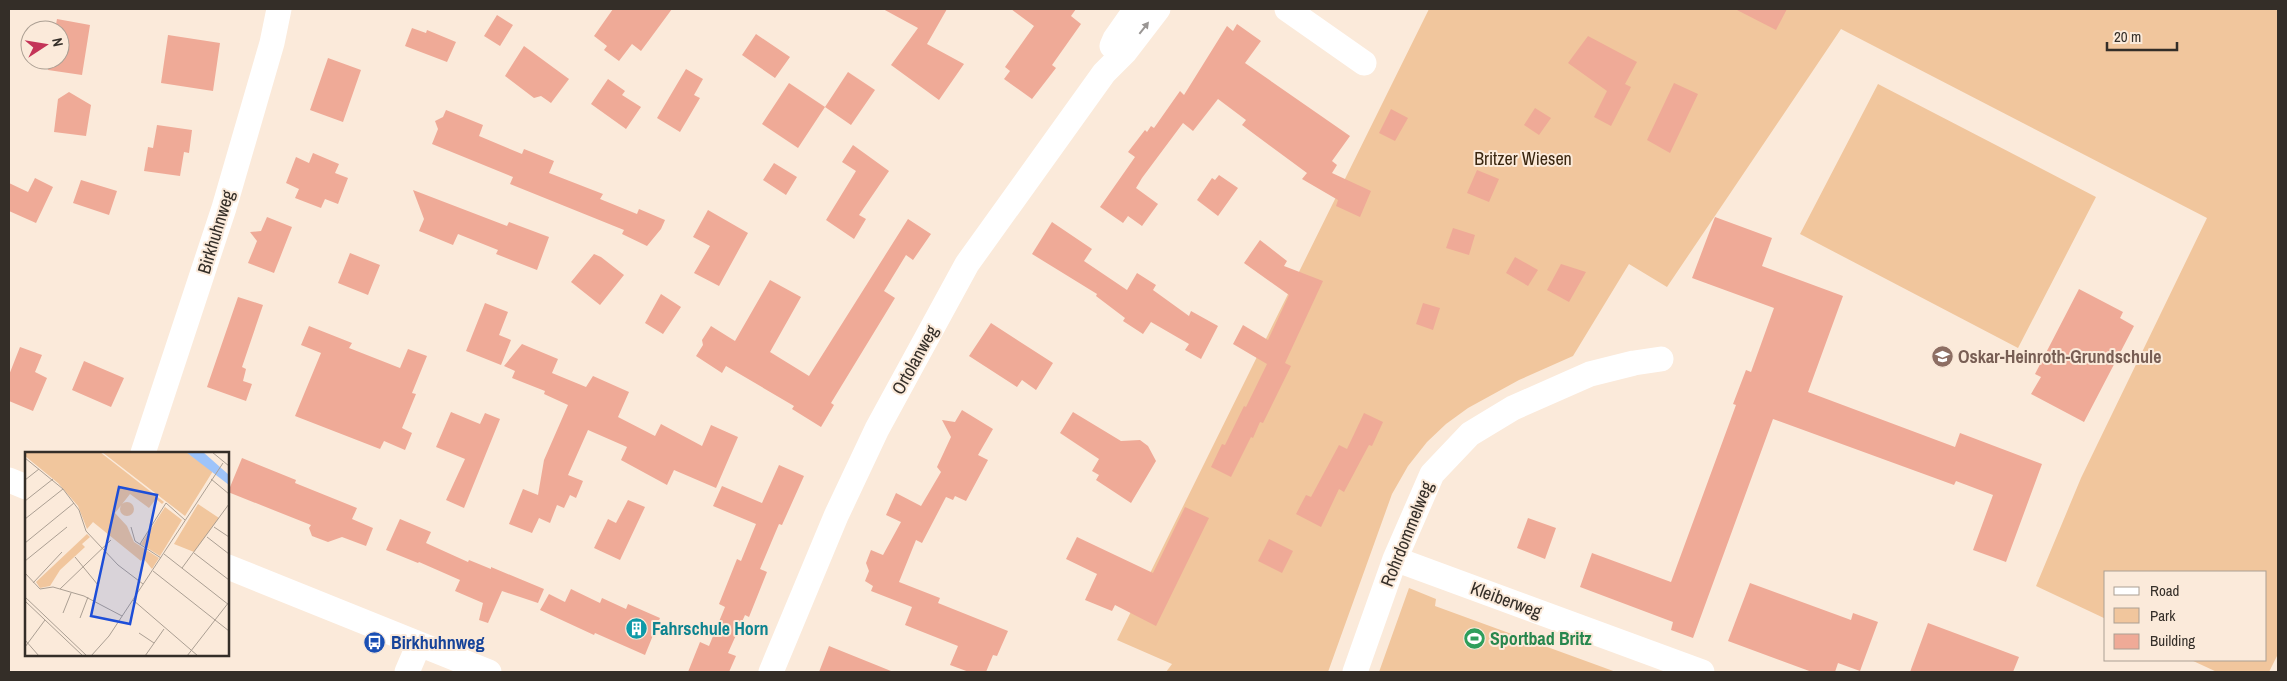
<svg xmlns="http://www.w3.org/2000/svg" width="2287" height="681" viewBox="0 0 2287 681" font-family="'Archivo Narrow',sans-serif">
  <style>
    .green { fill: #f1c69d }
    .building { fill: #efaa97 }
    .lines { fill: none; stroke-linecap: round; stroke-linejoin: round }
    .minor { stroke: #fff; stroke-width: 25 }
    .oneway { fill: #9a9694 }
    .labels { text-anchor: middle; stroke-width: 4; stroke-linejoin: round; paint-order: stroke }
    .park-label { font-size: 18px; fill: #3a260f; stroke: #fbeada }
    .street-label { font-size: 18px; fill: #342e28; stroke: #fbeada }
    .education-label { font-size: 18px; font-weight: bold; fill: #785e54; stroke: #fbeada; text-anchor: start }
    .culture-label { font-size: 18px; font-weight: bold; fill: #0d838f; stroke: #fbeada; text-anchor: start }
    .leisure-label { font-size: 18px; font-weight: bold; fill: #27864d; stroke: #fbeada; text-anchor: start }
    .transit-label { font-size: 18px; font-weight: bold; fill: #164399; stroke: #fbeada; text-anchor: start }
    .inset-road { fill: none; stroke: #ab9f93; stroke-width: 1 }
    .view { fill: #1d4ed8; fill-opacity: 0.15; stroke: #1d4ed8; stroke-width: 2.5 }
    .inset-edge { fill: none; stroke: #342e28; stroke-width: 2.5 }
  </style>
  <rect width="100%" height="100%" fill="#fbeada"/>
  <path class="green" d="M 1429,9 L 2278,9 L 2278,654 L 2269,672 L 2217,672 L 2191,660 L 2266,660 L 2266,572 L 2106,572 L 2106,619 L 2036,586 L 2081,478 L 2207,218 L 1841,29 L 1667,287 L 1629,264 L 1573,356 L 1519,380 L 1468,408 L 1446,424 L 1427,442 L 1408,466 L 1392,494 L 1328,672 L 1166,672 L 1172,664 L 1117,640 Z
    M 1878,84 L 2096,197 L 2018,348 L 1800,234 Z
    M 1409,588 L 1436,599 L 1435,606 L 1616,672 L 1379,672 Z"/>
  <path class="building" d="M 613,9 L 672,9 L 641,51 L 632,44 L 619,61 L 604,50 L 607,46 L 594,36 Z
    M 883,9 L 947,9 L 927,44 L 964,64 L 939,100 L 891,65 L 918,28 Z
    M 1011,9 L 1076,9 L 1071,16 L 1081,24 L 1052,65 L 1056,68 L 1032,99 L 1004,79 L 1010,71 L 1005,67 L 1034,26 Z
    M 1735,9 L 1787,9 L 1776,30 Z
    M 497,15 L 513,25 L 500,46 L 484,36 Z
    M 57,19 L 90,25 L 82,75 L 48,70 L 50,60 L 60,60 L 60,30 L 55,30 Z
    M 1237,24 L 1261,41 L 1245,63 L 1350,136 L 1332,161 L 1337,165 L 1332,173 L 1371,191 L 1360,217 L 1336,206 L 1338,200 L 1302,179 L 1307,173 L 1242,125 L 1246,120 L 1218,99 L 1193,131 L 1183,123 L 1142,178 L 1136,188 L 1158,204 L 1142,226 L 1128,216 L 1123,223 L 1100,207 L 1135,157 L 1128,152 L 1145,130 L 1147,132 L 1151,126 L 1154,128 L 1180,91 L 1184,95 L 1227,26 L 1233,31 Z
    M 412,28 L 426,33 L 427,30 L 456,42 L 447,62 L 405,46 Z
    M 756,34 L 790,57 L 775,78 L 742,55 Z
    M 168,35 L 220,43 L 213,91 L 161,83 Z
    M 1588,36 L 1637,62 L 1625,84 L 1631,87 L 1611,126 L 1594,117 L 1607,91 L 1568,63 Z
    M 524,46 L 569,79 L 551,103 L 541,96 L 534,98 L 505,76 Z
    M 328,58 L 361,70 L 343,122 L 310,110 Z
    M 686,69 L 703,79 L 694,95 L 700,98 L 680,132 L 657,118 Z
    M 848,72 L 875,90 L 851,125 L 825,107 L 798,148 L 762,124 L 789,83 L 825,107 Z
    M 608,79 L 625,91 L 622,95 L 641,107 L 626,129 L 591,104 Z
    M 1674,83 L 1698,94 L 1670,153 L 1647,140 Z
    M 69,92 L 91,105 L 86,136 L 54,132 L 58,99 Z
    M 1535,108 L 1551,118 L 1539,135 L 1524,125 Z
    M 1391,109 L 1408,118 L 1395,141 L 1379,133 Z
    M 446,110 L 483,125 L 479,136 L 522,154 L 524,149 L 554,161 L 549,173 L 603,194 L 600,199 L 637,214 L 639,209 L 665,220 L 661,229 L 647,246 L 622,234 L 624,230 L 510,184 L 513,177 L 432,144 L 438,129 L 435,121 L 443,117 Z
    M 157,125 L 192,130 L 189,153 L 184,152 L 180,176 L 144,171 L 148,147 L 153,148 Z
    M 853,145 L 889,171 L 859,215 L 866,219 L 854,239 L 826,220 L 856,171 L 842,162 Z
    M 313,153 L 339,164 L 335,173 L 348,178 L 338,204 L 325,199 L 321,208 L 295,198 L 299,189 L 286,183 L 296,157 L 309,163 Z
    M 774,163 L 797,177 L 786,195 L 763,180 Z
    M 1477,170 L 1499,179 L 1489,202 L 1467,193 Z
    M 1219,175 L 1238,188 L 1218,216 L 1197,200 L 1212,178 L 1215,180 Z
    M 35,178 L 53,187 L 36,223 L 9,211 L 9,183 L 28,192 Z
    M 81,180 L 117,191 L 109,215 L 73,203 Z
    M 413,190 L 507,226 L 509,222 L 549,237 L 537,270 L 496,254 L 498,250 L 458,234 L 453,245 L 419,231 L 424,219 Z
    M 708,210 L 748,233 L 719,286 L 694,273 L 710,246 L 693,237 Z
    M 267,217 L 292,227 L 274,273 L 248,263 L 257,241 L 250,232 L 261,231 Z
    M 1715,217 L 1772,238 L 1762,266 L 1843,296 L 1808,392 L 1955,447 L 1960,433 L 2042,464 L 2006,562 L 1973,550 L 1993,495 L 1956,481 L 1954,485 L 1773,419 L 1693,638 L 1671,630 L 1673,622 L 1580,587 L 1592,553 L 1671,582 L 1736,405 L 1733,404 L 1746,370 L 1751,372 L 1774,308 L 1692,278 Z
    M 908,219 L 931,234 L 913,260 L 906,255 L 884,291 L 895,298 L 831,403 L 834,405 L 821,427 L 792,409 L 794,406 L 726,366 L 722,373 L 696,356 L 703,345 L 702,340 L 711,326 L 735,341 L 770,280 L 801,297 L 770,352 L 809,376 Z
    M 1052,222 L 1092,249 L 1084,261 L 1127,290 L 1137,273 L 1156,285 L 1153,290 L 1189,316 L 1191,311 L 1218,326 L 1201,359 L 1185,350 L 1189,344 L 1151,322 L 1143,334 L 1123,321 L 1125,318 L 1096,296 L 1097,294 L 1032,254 Z
    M 1453,228 L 1475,235 L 1469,255 L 1446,248 Z
    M 1260,240 L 1287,261 L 1284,266 L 1323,281 L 1285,363 L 1291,366 L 1263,423 L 1260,422 L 1253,438 L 1251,437 L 1231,477 L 1211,467 L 1222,444 L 1225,445 L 1244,406 L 1246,407 L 1267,364 L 1233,344 L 1243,325 L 1268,340 L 1289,295 L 1244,263 Z
    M 350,253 L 380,265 L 368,295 L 338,283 Z
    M 594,254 L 601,257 L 624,275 L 600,305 L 571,282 Z
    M 1515,257 L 1538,270 L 1528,286 L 1506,273 Z
    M 1561,264 L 1586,272 L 1569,302 L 1547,290 Z
    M 2079,289 L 2123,312 L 2120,318 L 2134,326 L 2084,422 L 2031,394 L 2041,377 L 2035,374 Z
    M 661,294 L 681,307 L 663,334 L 645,323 Z
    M 238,297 L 263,305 L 242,367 L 246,369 L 243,381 L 252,384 L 246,401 L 207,387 Z
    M 485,303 L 508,312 L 499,335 L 511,340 L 501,365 L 466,351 Z
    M 1423,303 L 1440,308 L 1433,330 L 1416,324 Z
    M 991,323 L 1053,363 L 1036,390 L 1022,380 L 1017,387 L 969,356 Z
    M 309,326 L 352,343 L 349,348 L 400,368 L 408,349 L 427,356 L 412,393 L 416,394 L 402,428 L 412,433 L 405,450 L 384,441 L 380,449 L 295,416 L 321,353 L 301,345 Z
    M 522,344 L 558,359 L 552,373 L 586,387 L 593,376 L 629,392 L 618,417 L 655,436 L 661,424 L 702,446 L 711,425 L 738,437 L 716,488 L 674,470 L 667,485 L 621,460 L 627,447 L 588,430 L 568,475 L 583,481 L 576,498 L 570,495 L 564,508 L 557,505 L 550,523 L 539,518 L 532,533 L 509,524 L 523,489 L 538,495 L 544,460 L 568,405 L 544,394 L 545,391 L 512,378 L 515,371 L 504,366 Z
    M 20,347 L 42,355 L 35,372 L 47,378 L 33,411 L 9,401 L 9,375 Z
    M 84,361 L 124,378 L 111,407 L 72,390 Z
    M 962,410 L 993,429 L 978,455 L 988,460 L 966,501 L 955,496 L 953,500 L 946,497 L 922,543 L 916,540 L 899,582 L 940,598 L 938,603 L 1008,631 L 997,656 L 993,655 L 986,672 L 969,672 L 950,665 L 958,646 L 905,625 L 912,607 L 871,591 L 873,586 L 865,581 L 869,571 L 866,563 L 871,550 L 883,555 L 901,522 L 886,515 L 896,493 L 921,506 L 941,472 L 937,467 L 951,437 L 942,420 L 955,422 Z
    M 451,412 L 480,424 L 485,413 L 500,419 L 464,508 L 446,500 L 465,459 L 436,447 Z
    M 1073,412 L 1121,441 L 1140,440 L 1148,446 L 1156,461 L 1131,503 L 1096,480 L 1099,475 L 1092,471 L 1099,459 L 1060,433 Z
    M 1364,413 L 1383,422 L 1372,446 L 1369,445 L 1344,492 L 1339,489 L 1321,527 L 1296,514 L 1306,495 L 1311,497 L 1339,445 L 1347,449 Z
    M 242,458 L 296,480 L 295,483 L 357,508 L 352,519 L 373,528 L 366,546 L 342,537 L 328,542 L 312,536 L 309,528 L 311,525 L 228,492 Z
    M 779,465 L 804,476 L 782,525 L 779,524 L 760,569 L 767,572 L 749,617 L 745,615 L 728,653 L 736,656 L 729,672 L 688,672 L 700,642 L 709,646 L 725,607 L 719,604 L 737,559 L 741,561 L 756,524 L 713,506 L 722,486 L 762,503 Z
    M 628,500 L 645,507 L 620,560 L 594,548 L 608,519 L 616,523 Z
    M 1185,507 L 1209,518 L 1156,626 L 1115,605 L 1112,611 L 1085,600 L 1097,574 L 1066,559 L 1077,537 L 1153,573 Z
    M 1528,518 L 1556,528 L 1545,559 L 1517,548 Z
    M 400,519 L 431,532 L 426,543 L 468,562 L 469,560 L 491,569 L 491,567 L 544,589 L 538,603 L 502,591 L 488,623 L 479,620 L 483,603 L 455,591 L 460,580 L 419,562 L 418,563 L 386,550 Z
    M 1269,539 L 1293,551 L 1282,573 L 1258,561 Z
    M 1750,583 L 1851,620 L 1853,613 L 1878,622 L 1860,671 L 1838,663 L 1835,672 L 1812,672 L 1728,641 Z
    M 571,589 L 600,603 L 602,598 L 626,609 L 628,604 L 660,618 L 645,655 L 595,633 L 594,635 L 540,610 L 549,594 L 565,602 Z
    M 1928,623 L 2019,657 L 2013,672 L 1910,672 Z
    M 829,646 L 891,671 L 891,672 L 819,672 Z"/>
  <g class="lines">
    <path class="minor" d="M 1287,9 L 1364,63
      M 1112,46 L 1115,39 L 1136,9
      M 143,453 L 224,208 L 272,43 L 279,9
      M 9,480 L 26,487
      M 1395,559 L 1702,672
      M 228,567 L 489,672
      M 407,672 L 419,644
      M 771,672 L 836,516 L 877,429 L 967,264 L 1104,73 L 1125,52 L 1158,9
      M 1355,672 L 1395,559 L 1432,474 L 1470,434 L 1513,408 L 1590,374 L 1634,363 L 1661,359"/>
  </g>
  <defs><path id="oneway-solid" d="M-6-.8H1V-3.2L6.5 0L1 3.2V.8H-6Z" transform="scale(1.25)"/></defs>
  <use class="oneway" href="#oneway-solid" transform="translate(1144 28) rotate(-52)"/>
  <defs>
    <symbol id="school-disc" viewBox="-11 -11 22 22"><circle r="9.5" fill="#8d6e63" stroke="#fbeada"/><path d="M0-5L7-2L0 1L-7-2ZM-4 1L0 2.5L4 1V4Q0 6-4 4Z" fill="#fff"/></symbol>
    <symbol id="building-disc" viewBox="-11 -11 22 22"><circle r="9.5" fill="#0f9aa8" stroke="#fbeada"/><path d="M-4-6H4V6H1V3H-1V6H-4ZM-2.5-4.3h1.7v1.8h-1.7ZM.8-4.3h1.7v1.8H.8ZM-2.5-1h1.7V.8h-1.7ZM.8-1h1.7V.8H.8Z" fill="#fff"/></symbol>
    <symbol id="stadium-disc" viewBox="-11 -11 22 22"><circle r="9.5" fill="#2e9e5b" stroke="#fbeada"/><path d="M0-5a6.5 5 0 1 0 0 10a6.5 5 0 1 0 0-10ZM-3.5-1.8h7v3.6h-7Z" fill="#fff"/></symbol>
    <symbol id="bus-disc" viewBox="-11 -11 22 22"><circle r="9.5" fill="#1a4fb4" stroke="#fbeada"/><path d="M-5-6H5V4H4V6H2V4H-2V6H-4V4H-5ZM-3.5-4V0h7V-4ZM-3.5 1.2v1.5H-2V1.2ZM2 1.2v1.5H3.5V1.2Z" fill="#fff"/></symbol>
  </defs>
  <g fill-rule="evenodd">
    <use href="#school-disc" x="1930" y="344" width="25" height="25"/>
    <use href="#building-disc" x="624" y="616" width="25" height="25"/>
    <use href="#stadium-disc" x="1462" y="626" width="25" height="25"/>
    <use href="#bus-disc" x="362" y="630" width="25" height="25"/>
  </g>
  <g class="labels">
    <g class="park-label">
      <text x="1523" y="165">Britzer Wiesen</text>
    </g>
    <g class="street-label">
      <text transform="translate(216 232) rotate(-73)" y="6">Birkhuhnweg</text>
      <text transform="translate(915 360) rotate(-61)" y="6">Ortolanweg</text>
      <text transform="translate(1407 534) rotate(-68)" y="6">Rohrdommelweg</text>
      <text transform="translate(1506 600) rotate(20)" y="6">Kleiberweg</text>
    </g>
    <g class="education-label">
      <text x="1958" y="363">Oskar-Heinroth-Grundschule</text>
    </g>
    <g class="culture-label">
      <text x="652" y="635">Fahrschule Horn</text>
    </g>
    <g class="leisure-label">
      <text x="1490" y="645">Sportbad Britz</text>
    </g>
    <g class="transit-label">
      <text x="391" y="649">Birkhuhnweg</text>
    </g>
  </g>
  <g transform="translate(25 452)">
    <rect width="204" height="204" fill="#fbeada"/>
    <path d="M 0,0 L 75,0 L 139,50 L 137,52 L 131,47 L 124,56 L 105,42 L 90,61 L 102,74 L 109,90 L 134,106 L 127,117 L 118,106 L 116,109 L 68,70 L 62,77 L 53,54 L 33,31 L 0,4 ZM 77,0 L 161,0 L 188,19 L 160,64 ZM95 57a7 7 0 1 1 14 0a7 7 0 1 1-14 0ZM 173,52 L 194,66 L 169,100 L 149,92 ZM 140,55 L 157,68 L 135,104 L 116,92 ZM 62,82 L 65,85 L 57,92 L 60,95 L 35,118 L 25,134 L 15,136 L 11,130 Z" fill="#f1c69d"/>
    <path d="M 161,0 L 178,0 L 204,23 L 204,33 Z" fill="#9ec4fa"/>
    <path class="inset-road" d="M 187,0 L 204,14M 0,6 L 38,37 L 54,58 L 61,79 L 93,113 L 118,132M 186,27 L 204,42M 0,28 L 14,17M 0,49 L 28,27M 0,67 L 38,37M 106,75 L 110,89 L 136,106M 189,75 L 204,85M 182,85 L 204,102M 0,91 L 49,51M 115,92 L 141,51 L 160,68M 169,101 L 204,128M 139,102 L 204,153M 50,105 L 73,133M 0,109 L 42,75M 157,116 L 204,52M 128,119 L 204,179M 0,121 L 15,137 L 28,135 L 59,144 L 97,164M 8,131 L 37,100M 35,137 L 86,88M 0,145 L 62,204M 108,148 L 173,204M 0,149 L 58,204M 38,161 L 46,141M 55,166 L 63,145M 114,181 L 129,191M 0,188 L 14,204M 0,195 L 20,168M 66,204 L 84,184 L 198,11M 120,204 L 139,177M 162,204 L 204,150"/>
    <path class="view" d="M 94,35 L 132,43 L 105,172 L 66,164 Z"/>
    <rect width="204" height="204" class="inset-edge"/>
  </g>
  <rect width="2287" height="681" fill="none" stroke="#342e28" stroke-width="20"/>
  <rect x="2104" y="571" width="162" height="90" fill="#fbeada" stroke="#ab9f93"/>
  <rect x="2114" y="587" width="25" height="8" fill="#ffffff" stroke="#ab9f93"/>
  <text x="2150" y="596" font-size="15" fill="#342e28">Road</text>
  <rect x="2114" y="608" width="25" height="15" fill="#f1c69d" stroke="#ab9f93"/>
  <text x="2150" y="621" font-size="15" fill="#342e28">Park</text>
  <rect x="2114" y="634" width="25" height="15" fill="#efaa97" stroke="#ab9f93"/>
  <text x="2150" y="646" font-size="15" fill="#342e28">Building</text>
  <g transform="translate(45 45) rotate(78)"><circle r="24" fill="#fbeada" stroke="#ab9f93"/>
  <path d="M0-4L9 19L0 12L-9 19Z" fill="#c43458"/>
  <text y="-8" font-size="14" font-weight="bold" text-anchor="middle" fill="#342e28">N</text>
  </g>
  <path d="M2107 42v8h70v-8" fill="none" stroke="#342e28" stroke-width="2.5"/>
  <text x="2114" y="42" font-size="15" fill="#342e28" stroke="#fbeada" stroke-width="4" paint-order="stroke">20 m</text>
</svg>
